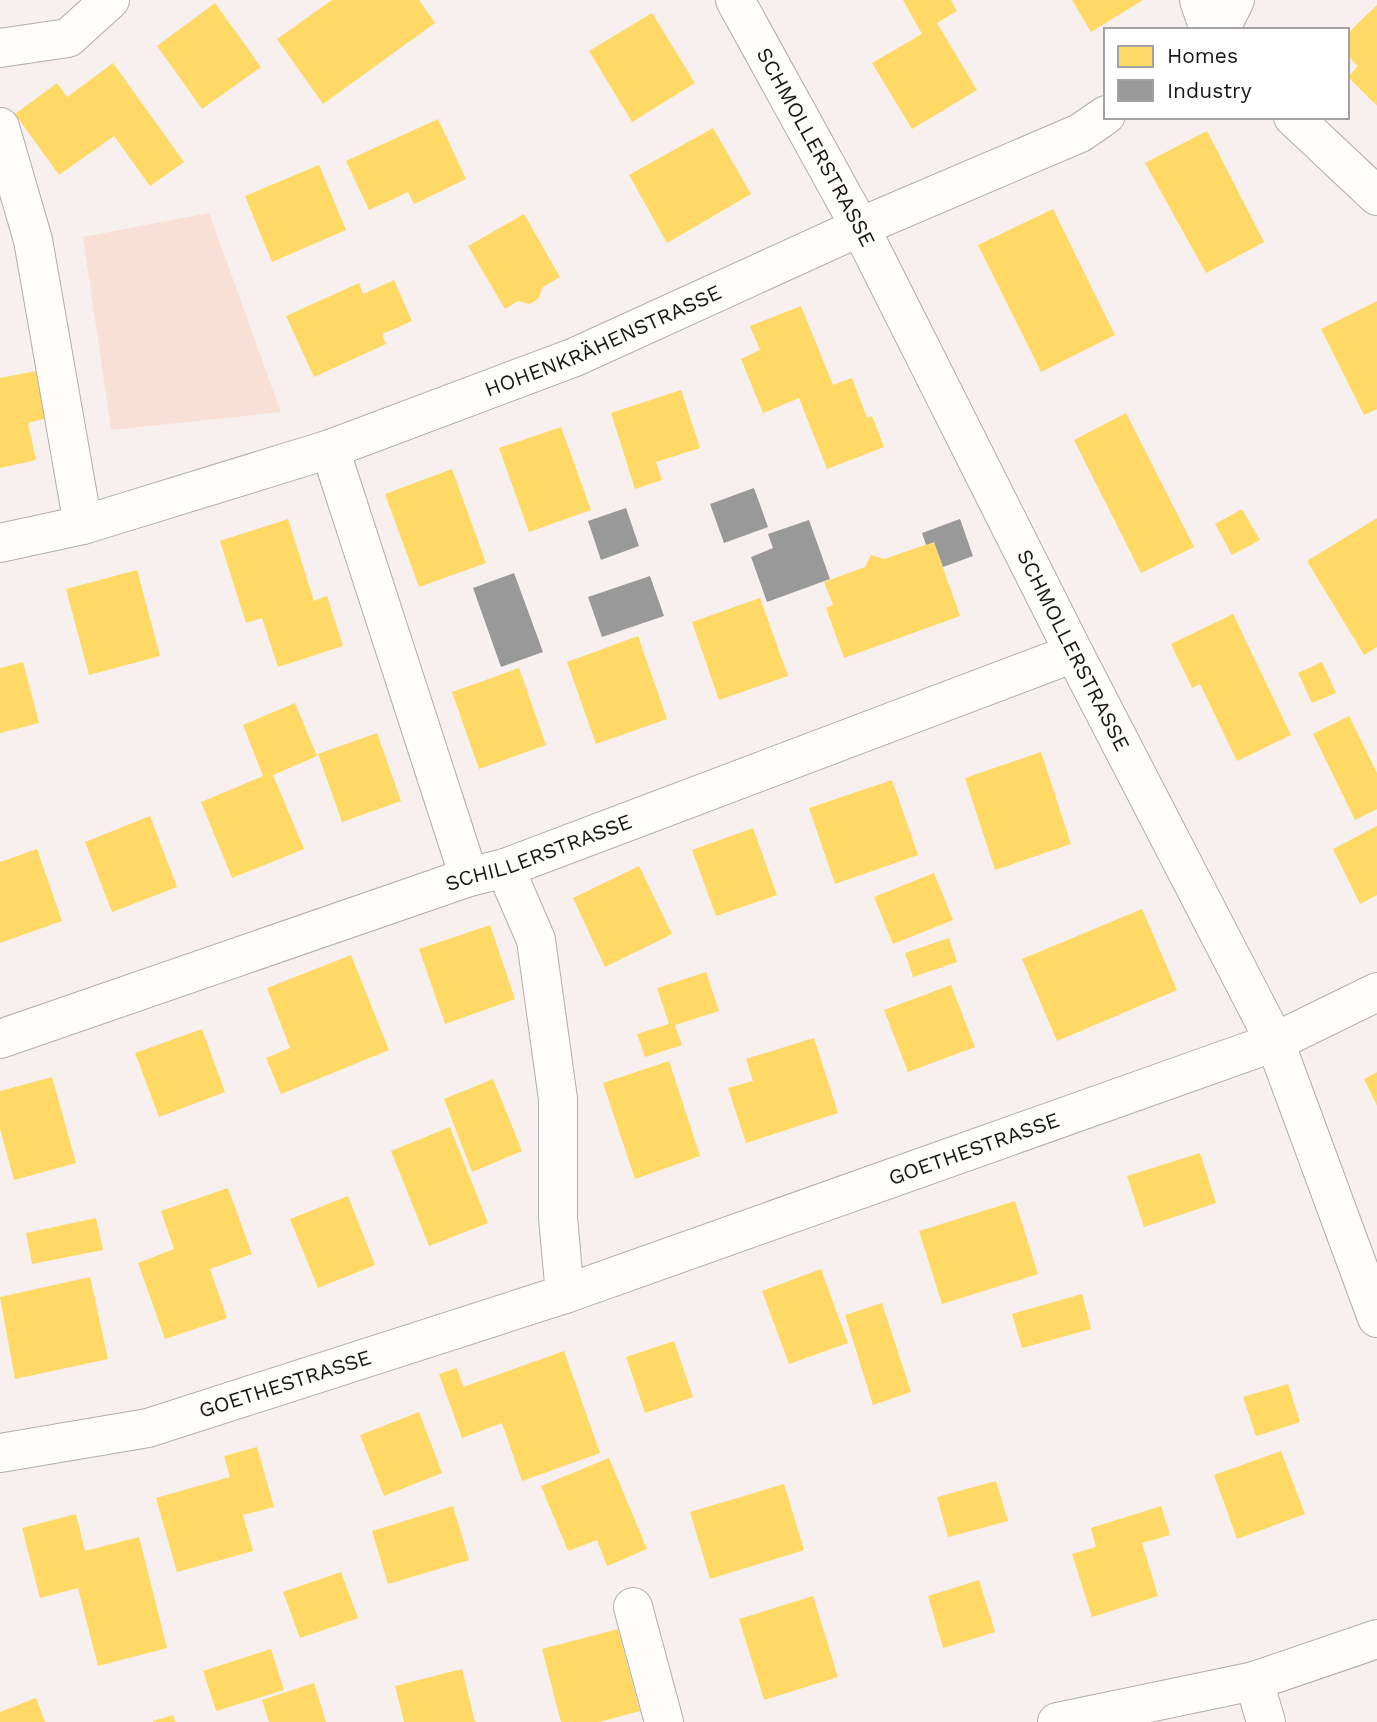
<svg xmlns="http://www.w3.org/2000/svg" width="1377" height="1722" viewBox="0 0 1377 1722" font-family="'Work Sans',sans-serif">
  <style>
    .green { fill: #f9e0d7 }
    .homes { fill: #ffd966 }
    .industry { fill: #999 }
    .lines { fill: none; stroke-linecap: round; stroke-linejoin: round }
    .minor-casing { stroke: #b2acaa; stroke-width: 40 }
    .minor { stroke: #fefdfc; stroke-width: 38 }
    .labels { text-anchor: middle; stroke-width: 7; stroke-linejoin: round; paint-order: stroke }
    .street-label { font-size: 21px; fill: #1a1513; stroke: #fff }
  </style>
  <rect width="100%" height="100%" fill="#f8f0ee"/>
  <path class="green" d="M 209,213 L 281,412 L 111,430 L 83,237 Z"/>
  <path class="homes" d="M 332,0 L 419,0 L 435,23 L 323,104 L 277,39 Z
    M 903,0 L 951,0 L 957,11 L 937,23 L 977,90 L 912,129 L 872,63 L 922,34 Z
    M 1072,0 L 1143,0 L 1091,32 Z
    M 215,3 L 261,67 L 202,109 L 157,46 Z
    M 1377,5 L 1377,106 L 1348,77 L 1358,66 L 1347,55 L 1347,34 Z
    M 652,13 L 695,83 L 632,122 L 589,51 Z
    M 113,63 L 184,162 L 150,186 L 114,136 L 59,175 L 15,114 L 57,83 L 67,97 Z
    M 438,119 L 466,179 L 414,204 L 408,192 L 369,210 L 346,161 Z
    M 713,128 L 751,194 L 667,243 L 629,175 Z
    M 1207,131 L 1264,242 L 1206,273 L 1145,163 Z
    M 319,165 L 346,230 L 272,262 L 245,196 Z
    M 1053,209 L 1115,335 L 1041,372 L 978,245 Z
    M 524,214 L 560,277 L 543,287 L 538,299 L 530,304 L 518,301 L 505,309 L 468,246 Z
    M 394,280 L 412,321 L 382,334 L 386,344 L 314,377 L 286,316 L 359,283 L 363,294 Z
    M 1377,301 L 1377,409 L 1364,415 L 1321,329 Z
    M 801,306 L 833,385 L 852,378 L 867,418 L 872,416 L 884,447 L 827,469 L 799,398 L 763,413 L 741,359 L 760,350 L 750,326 Z
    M 36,371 L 47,418 L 28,423 L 36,460 L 0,468 L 0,378 Z
    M 681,390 L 700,448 L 656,462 L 662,480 L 635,489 L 611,413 Z
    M 1126,413 L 1194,547 L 1141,573 L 1074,440 Z
    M 561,427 L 591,510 L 529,532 L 499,448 Z
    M 452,469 L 486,563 L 419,587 L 385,494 Z
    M 1242,509 L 1260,540 L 1232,555 L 1215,524 Z
    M 1377,518 L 1377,647 L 1364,655 L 1307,561 Z
    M 288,519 L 314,601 L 327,596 L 343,646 L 278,667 L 262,618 L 246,623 L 220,541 Z
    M 934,542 L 960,616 L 844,658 L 826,608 L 833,605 L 824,582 L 865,567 L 871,555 L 884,559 Z
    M 137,570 L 160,656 L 89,675 L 66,589 Z
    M 760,598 L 788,676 L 719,700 L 692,622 Z
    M 1233,614 L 1291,735 L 1237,761 L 1200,684 L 1192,688 L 1171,644 Z
    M 638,636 L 667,719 L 596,744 L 567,662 Z
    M 23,662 L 39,723 L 0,733 L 0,668 Z
    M 1322,662 L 1336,693 L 1312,703 L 1298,673 Z
    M 519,668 L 546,745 L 479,769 L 452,692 Z
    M 295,703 L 317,756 L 273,775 L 304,849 L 232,878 L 201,802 L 263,776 L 243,725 Z
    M 1349,716 L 1377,773 L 1377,809 L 1355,820 L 1313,734 Z
    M 377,733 L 401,801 L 342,822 L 318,754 Z
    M 1041,752 L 1071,844 L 995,870 L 965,778 Z
    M 892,780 L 918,855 L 835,884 L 809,808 Z
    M 150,816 L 177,887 L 112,912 L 85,842 Z
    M 1377,826 L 1377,895 L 1360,904 L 1333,849 Z
    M 753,828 L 777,895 L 716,916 L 692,850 Z
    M 37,849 L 62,921 L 0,943 L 0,862 Z
    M 639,866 L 672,934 L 605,967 L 573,898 Z
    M 934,873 L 953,920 L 893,944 L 874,897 Z
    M 1142,909 L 1177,990 L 1057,1041 L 1022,959 Z
    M 490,925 L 515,999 L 445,1024 L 419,949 Z
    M 949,938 L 957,962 L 913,977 L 905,953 Z
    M 351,955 L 389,1050 L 281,1094 L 266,1058 L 290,1048 L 267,988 Z
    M 706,972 L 719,1011 L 675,1025 L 682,1045 L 645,1057 L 637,1034 L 669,1024 L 657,988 Z
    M 951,985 L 975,1047 L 908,1072 L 884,1010 Z
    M 202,1029 L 225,1092 L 159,1117 L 135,1053 Z
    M 814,1038 L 838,1113 L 746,1143 L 728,1088 L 753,1081 L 746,1059 Z
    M 669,1061 L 700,1156 L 635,1179 L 603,1083 Z
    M 1377,1072 L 1377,1106 L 1364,1079 Z
    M 52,1077 L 76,1163 L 14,1180 L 0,1129 L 0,1091 Z
    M 493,1079 L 522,1151 L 472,1172 L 444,1099 Z
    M 450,1127 L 488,1223 L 429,1246 L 391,1151 Z
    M 1200,1153 L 1216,1203 L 1144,1227 L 1127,1176 Z
    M 228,1188 L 252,1254 L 210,1269 L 227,1318 L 165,1339 L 138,1263 L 174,1249 L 161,1211 Z
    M 348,1196 L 375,1265 L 318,1288 L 290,1219 Z
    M 1015,1201 L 1038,1274 L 942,1304 L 919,1231 Z
    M 96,1218 L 103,1250 L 32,1264 L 26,1233 Z
    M 821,1269 L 848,1343 L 789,1364 L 762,1291 Z
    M 90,1277 L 108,1359 L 15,1379 L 0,1297 Z
    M 1082,1294 L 1091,1329 L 1022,1348 L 1012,1314 Z
    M 882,1303 L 911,1392 L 873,1405 L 845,1315 Z
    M 674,1341 L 693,1397 L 645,1413 L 626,1357 Z
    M 564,1351 L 600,1453 L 522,1481 L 502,1423 L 462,1438 L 439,1374 L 457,1368 L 463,1387 Z
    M 1288,1384 L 1300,1422 L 1256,1436 L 1243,1397 Z
    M 419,1412 L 442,1473 L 384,1496 L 360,1435 Z
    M 257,1447 L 274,1507 L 243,1515 L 253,1551 L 177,1572 L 156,1498 L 230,1477 L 224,1456 Z
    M 1281,1451 L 1305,1514 L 1237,1539 L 1214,1475 Z
    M 609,1458 L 647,1549 L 607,1566 L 597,1540 L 568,1551 L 541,1486 Z
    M 996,1481 L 1008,1521 L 948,1537 L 937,1497 Z
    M 784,1484 L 804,1550 L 710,1579 L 690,1512 Z
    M 453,1506 L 469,1560 L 388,1584 L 372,1531 Z
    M 1161,1506 L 1170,1535 L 1142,1543 L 1158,1596 L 1092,1617 L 1072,1554 L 1096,1547 L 1091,1528 Z
    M 76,1514 L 85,1551 L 139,1537 L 167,1648 L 98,1666 L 78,1588 L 40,1598 L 22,1528 Z
    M 341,1572 L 358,1618 L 300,1638 L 283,1592 Z
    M 979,1580 L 995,1632 L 943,1648 L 928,1596 Z
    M 813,1596 L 838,1677 L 764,1700 L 739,1619 Z
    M 618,1629 L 640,1711 L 599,1722 L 561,1722 L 542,1649 Z
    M 271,1649 L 284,1690 L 216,1711 L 203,1671 Z
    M 462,1669 L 475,1722 L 404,1722 L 395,1686 Z
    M 314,1683 L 326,1722 L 269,1722 L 262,1700 Z
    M 36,1698 L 45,1722 L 0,1722 L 0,1712 Z
    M 173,1715 L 175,1722 L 153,1722 L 153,1721 Z"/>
  <path class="industry" d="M 754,488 L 768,527 L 724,543 L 710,504 Z
    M 626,508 L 639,546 L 601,560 L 588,521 Z
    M 960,519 L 973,556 L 943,567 L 934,542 L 926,545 L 922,533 Z
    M 809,520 L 830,579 L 767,602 L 751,557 L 773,548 L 768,534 Z
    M 514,573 L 543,652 L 501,667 L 473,588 Z
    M 650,576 L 664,616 L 602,637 L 588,597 Z"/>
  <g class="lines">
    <defs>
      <g id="minor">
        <path id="s1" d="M 735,0 L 860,227 L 1074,653 L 1275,1042 L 1377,1318"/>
        <path d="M 1199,0 L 1209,30"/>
        <path d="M 1220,30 L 1235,0"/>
        <path d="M 0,48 L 68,38 L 110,0"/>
        <path d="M 1293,117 L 1377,196"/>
        <path d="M 0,127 L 33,240 L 83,525"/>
        <path d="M 330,449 L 469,877"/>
        <path id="s2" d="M 0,543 L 83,525 L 330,449 L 575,357 L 860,227 L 1080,133 L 1106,115"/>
        <path d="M 505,868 L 536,940 L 558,1099 L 558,1218 L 565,1294"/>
        <path id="s3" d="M 0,1039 L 469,877 L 505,868 L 1074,653"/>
        <path id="s4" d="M 0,1453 L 148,1428 L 565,1294 L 1275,1042 L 1377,992"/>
        <path d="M 633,1607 L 664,1722"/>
        <path d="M 1254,1681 L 1266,1722"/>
        <path d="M 1057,1722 L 1254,1681 L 1377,1639"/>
      </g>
    </defs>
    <use href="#minor" class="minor-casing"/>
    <use href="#minor" class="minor"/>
  </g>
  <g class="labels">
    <g class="street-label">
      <text dy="7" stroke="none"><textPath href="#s1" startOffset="168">SCHMOLLERSTRASSE</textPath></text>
      <text dy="7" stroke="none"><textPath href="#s2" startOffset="637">HOHENKRÄHENSTRASSE</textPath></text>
      <text dy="7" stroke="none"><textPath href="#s1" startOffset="733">SCHMOLLERSTRASSE</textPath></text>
      <text dy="7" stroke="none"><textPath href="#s3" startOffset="570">SCHILLERSTRASSE</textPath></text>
      <text dy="7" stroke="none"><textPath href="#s4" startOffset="1022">GOETHESTRASSE</textPath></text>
      <text dy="7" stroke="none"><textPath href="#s4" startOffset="294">GOETHESTRASSE</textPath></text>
    </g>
  </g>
  <rect x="1104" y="28" width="245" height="91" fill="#ffffff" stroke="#a3a1a1" stroke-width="2"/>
  <rect x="1118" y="46" width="35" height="21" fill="#ffd966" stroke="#a3a1a1" stroke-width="2"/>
  <text x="1167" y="63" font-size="21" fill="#1a1513">Homes</text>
  <rect x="1118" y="80" width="35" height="21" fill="#999999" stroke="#a3a1a1" stroke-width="2"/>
  <text x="1167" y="98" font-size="21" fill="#1a1513">Industry</text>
</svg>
